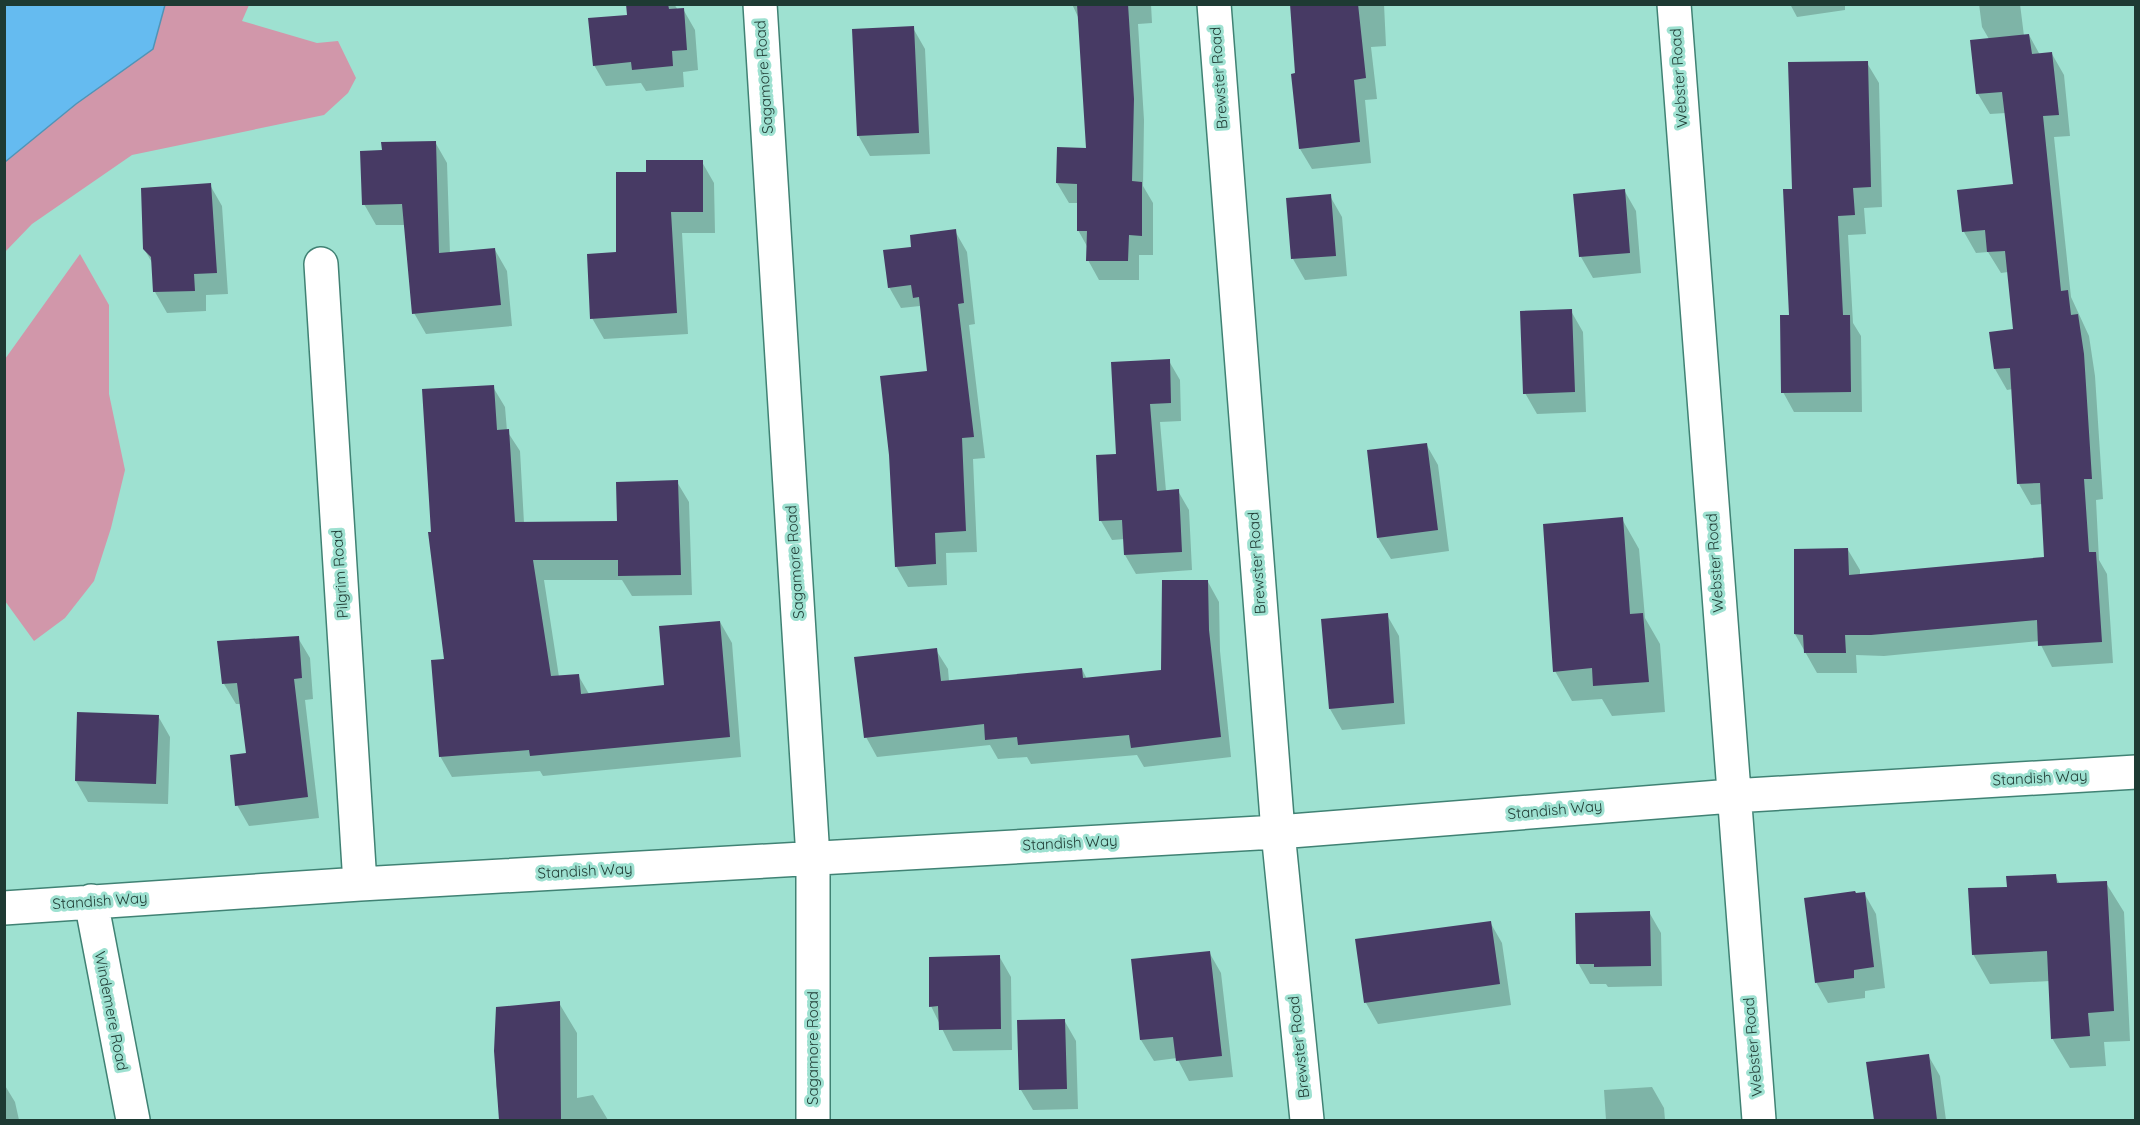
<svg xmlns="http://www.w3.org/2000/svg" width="2140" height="1125" viewBox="0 0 2140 1125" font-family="Quicksand,sans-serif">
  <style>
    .green { fill: #d197aa }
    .water { fill: #65bbf0; stroke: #5094b7; stroke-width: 1.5 }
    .shadow { fill: #0003 }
    .building { fill: #473a64 }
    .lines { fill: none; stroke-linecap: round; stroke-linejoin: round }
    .street-casing { stroke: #408274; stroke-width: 36 }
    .street { stroke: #fff; stroke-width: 33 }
    .labels { text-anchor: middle; stroke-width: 6; stroke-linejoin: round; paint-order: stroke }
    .street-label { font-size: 15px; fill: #1e3a33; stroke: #9ee1d1 }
  </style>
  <rect width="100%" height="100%" fill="#9ee1d1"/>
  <path class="green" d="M 165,5 L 249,5 L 242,21 L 317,43 L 338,41 L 356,78 L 348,93 L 324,115 L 132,155 L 32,224 L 5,252 L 5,162 L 76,104 L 153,49 Z
    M 80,254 L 109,305 L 109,394 L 125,470 L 111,528 L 94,581 L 65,618 L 34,641 L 5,601 L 5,359 Z"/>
  <path class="water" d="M 5,4 L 165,4 L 165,5 L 153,49 L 76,104 L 5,162 Z"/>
  <path class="shadow" d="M 627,4 L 674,4 L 678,10 L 683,9 L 695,30 L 698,70 L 683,72 L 684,87 L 646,91 L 641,83 L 606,86 L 594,65 L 629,16 Z
    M 1072,4 L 1151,4 L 1152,23 L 1138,24 L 1144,120 L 1143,186 L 1153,203 L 1153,255 L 1139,255 L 1139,280 L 1099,280 L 1088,260 L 1088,248 L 1078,230 L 1078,203 L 1069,203 L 1057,183 L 1058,149 L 1088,149 L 1079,19 Z
    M 1292,4 L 1384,4 L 1386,46 L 1371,47 L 1377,99 L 1365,100 L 1371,163 L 1312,169 L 1300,149 Z
    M 1790,4 L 1845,4 L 1845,10 L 1797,17 Z
    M 1979,4 L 2020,4 L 2024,36 L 2029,35 L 2040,55 L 2052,54 L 2064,75 L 2070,136 L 2054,137 L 2071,297 L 2089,336 L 2095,376 L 2103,499 L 2096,500 L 2099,560 L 2107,574 L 2113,663 L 2052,667 L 2039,641 L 1884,656 L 1856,655 L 1857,673 L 1817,673 L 1795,634 L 1848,550 L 1860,570 L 1860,576 L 2045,558 L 2042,504 L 2031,505 L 2019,484 L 2013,389 L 2007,390 L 1995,369 L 2015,331 L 2008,272 L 2001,273 L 1988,252 L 1976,253 L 1964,232 L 1959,191 L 2015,186 L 2006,113 L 1990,114 L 1978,94 L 1989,39 L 1982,27 Z
    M 913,28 L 925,49 L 930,154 L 870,156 L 858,135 Z
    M 1867,63 L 1879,83 L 1882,207 L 1864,208 L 1866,234 L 1848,235 L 1853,323 L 1861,336 L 1862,412 L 1794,412 L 1783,392 L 1790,317 L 1793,190 Z
    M 435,142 L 447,163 L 450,254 L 495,250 L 507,271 L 512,326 L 426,334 L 414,313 L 406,225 L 376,225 L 364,204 L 383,152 Z
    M 702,162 L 714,183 L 715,233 L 682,233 L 688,334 L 604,339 L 592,318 L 648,173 Z
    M 210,185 L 222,206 L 228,294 L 206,295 L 206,311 L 167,313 L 155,292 L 153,264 L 144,249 Z
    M 1624,190 L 1636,211 L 1641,273 L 1593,278 L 1581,257 Z
    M 1330,196 L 1342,217 L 1347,276 L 1305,280 L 1293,259 Z
    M 955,231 L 967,252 L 975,324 L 969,325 L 985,458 L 973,459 L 977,552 L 946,553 L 947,585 L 908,587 L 896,566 L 929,372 L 922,311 L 920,306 L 901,308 L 889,287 L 912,248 Z
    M 1571,311 L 1583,332 L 1586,412 L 1537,414 L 1525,393 Z
    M 1169,361 L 1180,380 L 1181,421 L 1160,422 L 1166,491 L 1178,491 L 1189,510 L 1192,570 L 1136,574 L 1125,555 L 1125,539 L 1112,540 L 1101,521 L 1118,455 Z
    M 493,387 L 505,407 L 507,431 L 520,451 L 524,523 L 618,523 L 677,482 L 689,502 L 692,595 L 632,596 L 622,580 L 544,580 L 559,677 L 578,675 L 589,694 L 665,687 L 720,622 L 732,643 L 741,757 L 543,776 L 540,771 L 452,777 L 440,756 L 446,661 L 432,533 Z
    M 1426,444 L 1438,465 L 1449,551 L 1391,559 L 1378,538 Z
    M 1622,519 L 1639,549 L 1645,618 L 1660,644 L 1665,712 L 1612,716 L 1602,699 L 1572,701 L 1555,671 Z
    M 1208,582 L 1219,602 L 1220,651 L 1231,757 L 1144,767 L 1137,755 L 1031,764 L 1027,757 L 998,759 L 990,745 L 877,757 L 866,737 L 936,650 L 948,669 L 949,681 L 1082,669 L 1087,679 L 1163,672 Z
    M 1387,615 L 1399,636 L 1405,724 L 1342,730 L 1330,709 Z
    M 298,638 L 310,658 L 313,699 L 305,700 L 319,818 L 249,826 L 237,805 L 248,754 L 241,704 L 236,704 L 224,684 Z
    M 158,716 L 170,737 L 168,804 L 88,802 L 76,781 Z
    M 2055,876 L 2060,884 L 2106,883 L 2124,912 L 2130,1041 L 2104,1042 L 2106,1066 L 2070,1068 L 2052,1038 L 2050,981 L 1990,984 L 1973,954 L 2008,888 Z
    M 1864,893 L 1876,914 L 1885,988 L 1865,991 L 1865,998 L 1828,1003 L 1816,982 L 1856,895 Z
    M 1649,912 L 1661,933 L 1662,986 L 1608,987 L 1606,984 L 1590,984 L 1578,963 Z
    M 1490,922 L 1502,943 L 1511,1005 L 1378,1024 L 1366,1003 L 1357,941 Z
    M 1209,952 L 1221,973 L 1233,1077 L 1189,1081 L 1177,1058 L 1154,1061 L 1141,1040 Z
    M 999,956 L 1011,977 L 1012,1050 L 953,1051 L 931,1006 Z
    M 559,1003 L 577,1033 L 577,1098 L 593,1095 L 608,1120 L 502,1120 L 496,1085 L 497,1009 Z
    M 1064,1020 L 1076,1041 L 1078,1109 L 1033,1110 L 1021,1090 Z
    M 1928,1055 L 1940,1076 L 1946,1120 L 1875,1120 L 1868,1063 Z
    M 4,1084 L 15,1102 L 19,1120 L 4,1120 Z
    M 1652,1087 L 1664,1108 L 1665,1120 L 1606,1120 L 1604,1090 Z"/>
  <path class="building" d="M 626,4 L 668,4 L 669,9 L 684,8 L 687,50 L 672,51 L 673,66 L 632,70 L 631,62 L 593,66 L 588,18 L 627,15 Z
    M 1077,4 L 1128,4 L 1134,99 L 1132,181 L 1142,182 L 1142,236 L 1129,235 L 1128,261 L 1086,261 L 1087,231 L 1077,231 L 1077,184 L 1056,183 L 1057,147 L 1086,148 Z
    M 1290,4 L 1358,4 L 1366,78 L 1354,80 L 1360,142 L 1299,149 L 1291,74 L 1295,73 Z
    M 914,26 L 919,133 L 857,136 L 852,29 Z
    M 2029,34 L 2032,54 L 2052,52 L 2059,115 L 2043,116 L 2061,291 L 2068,290 L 2071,315 L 2078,314 L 2084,354 L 2092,479 L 2084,479 L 2089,552 L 2096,552 L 2102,642 L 2038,646 L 2037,620 L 1871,635 L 1845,635 L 1846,653 L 1804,653 L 1803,635 L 1794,634 L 1794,549 L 1848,548 L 1849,575 L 2044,557 L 2040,483 L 2017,484 L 2010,368 L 1994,369 L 1989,332 L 2013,329 L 2005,251 L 1987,252 L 1985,230 L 1962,232 L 1957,190 L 2013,184 L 2002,92 L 1976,94 L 1970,40 Z
    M 1868,61 L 1871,187 L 1853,188 L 1855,215 L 1838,216 L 1843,315 L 1850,315 L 1851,392 L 1781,393 L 1780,315 L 1789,315 L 1783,189 L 1792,189 L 1788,62 Z
    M 436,141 L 439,253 L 495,248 L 501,305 L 412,314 L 402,204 L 362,205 L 360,151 L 382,150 L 381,142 Z
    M 646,160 L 703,160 L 703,212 L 671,212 L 677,313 L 590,319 L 587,254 L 616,252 L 616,172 L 646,172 Z
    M 211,183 L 217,273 L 194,274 L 195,291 L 153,292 L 151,257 L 143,249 L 141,188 Z
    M 1625,189 L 1630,253 L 1579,257 L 1573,194 Z
    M 1331,194 L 1336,256 L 1291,259 L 1286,198 Z
    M 956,229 L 964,303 L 958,304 L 974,437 L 962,438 L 966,531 L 935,533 L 936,564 L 895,567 L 889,455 L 880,376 L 927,371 L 919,297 L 913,298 L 911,285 L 888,288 L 883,250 L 911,247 L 910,235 Z
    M 1572,309 L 1575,392 L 1523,394 L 1520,311 Z
    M 1170,359 L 1171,403 L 1150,404 L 1157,491 L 1179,489 L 1182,552 L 1124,555 L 1122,520 L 1099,521 L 1096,455 L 1116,454 L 1111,362 Z
    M 494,385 L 497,430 L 509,429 L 515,522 L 617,521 L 616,482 L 678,480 L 681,575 L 618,576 L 618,560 L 533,560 L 551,676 L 579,674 L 581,694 L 664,685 L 659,626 L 720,621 L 730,737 L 530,756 L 529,750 L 439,757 L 431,660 L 444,659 L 428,532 L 431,532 L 422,389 Z
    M 1427,443 L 1438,530 L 1377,538 L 1367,450 Z
    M 1623,517 L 1630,614 L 1643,613 L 1649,682 L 1593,686 L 1592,668 L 1553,672 L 1543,524 Z
    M 1162,580 L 1208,580 L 1209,630 L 1221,737 L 1131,748 L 1129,735 L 1018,745 L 1017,737 L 985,740 L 984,724 L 864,738 L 854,657 L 937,648 L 941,681 L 1082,668 L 1083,678 L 1161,670 Z
    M 1388,613 L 1394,703 L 1329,709 L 1321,619 Z
    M 299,636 L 302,678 L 294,679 L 308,797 L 235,806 L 230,755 L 246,753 L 237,683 L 222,684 L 217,641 Z
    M 77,712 L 159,715 L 156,784 L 75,781 Z
    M 2056,874 L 2057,883 L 2107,881 L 2114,1011 L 2088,1013 L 2090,1036 L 2051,1039 L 2047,951 L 1972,955 L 1968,888 L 2007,887 L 2006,876 Z
    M 1855,891 L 1856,893 L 1865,892 L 1874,967 L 1854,970 L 1854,978 L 1815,983 L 1804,898 Z
    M 1650,911 L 1651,966 L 1594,967 L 1594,964 L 1576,964 L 1575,913 Z
    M 1491,921 L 1500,984 L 1364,1003 L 1355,939 Z
    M 1210,951 L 1222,1056 L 1176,1061 L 1173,1037 L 1140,1040 L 1131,959 Z
    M 1000,955 L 1001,1029 L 939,1030 L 938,1006 L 929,1007 L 929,957 Z
    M 560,1001 L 561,1120 L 499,1120 L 494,1051 L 496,1007 Z
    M 1065,1019 L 1067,1089 L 1019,1090 L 1017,1020 Z
    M 1929,1054 L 1937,1120 L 1874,1120 L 1866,1062 Z"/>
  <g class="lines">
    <defs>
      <path id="street" d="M 760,4 L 813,858 L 813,1120
        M 1214,4 L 1278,832 L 1307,1120
        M 1674,4 L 1759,1120
        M 321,264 L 360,884
        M 91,901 L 133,1120
        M 4,908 L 360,884 L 1278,832 L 1732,796 L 2136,772"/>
    </defs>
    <use href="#street" class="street-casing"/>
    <use href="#street" class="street"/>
  </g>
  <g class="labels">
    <g class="street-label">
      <text transform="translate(764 77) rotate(-94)" y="5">Sagamore Road</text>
      <text transform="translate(1219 78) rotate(-94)" y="5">Brewster Road</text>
      <text transform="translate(1679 78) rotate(-94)" y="5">Webster Road</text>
      <text transform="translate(795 562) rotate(-94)" y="5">Sagamore Road</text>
      <text transform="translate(1257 563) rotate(-94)" y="5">Brewster Road</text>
      <text transform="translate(1715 563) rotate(-94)" y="5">Webster Road</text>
      <text transform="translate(340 574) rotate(-94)" y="5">Pilgrim Road</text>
      <text transform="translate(2040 778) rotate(-3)" y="5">Standish Way</text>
      <text transform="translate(1555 810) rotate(-5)" y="5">Standish Way</text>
      <text transform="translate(1070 843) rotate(-3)" y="5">Standish Way</text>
      <text transform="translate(585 871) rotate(-3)" y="5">Standish Way</text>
      <text transform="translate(100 901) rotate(-4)" y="5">Standish Way</text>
      <text transform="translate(111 1011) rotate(79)" y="5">Windemere Road</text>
      <text transform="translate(1299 1047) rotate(-96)" y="5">Brewster Road</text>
      <text transform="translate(1753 1047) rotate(-95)" y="5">Webster Road</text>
      <text transform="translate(813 1048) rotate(-90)" y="5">Sagamore Road</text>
    </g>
  </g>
  <rect width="2140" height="1125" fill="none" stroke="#1e3a33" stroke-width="12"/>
</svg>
